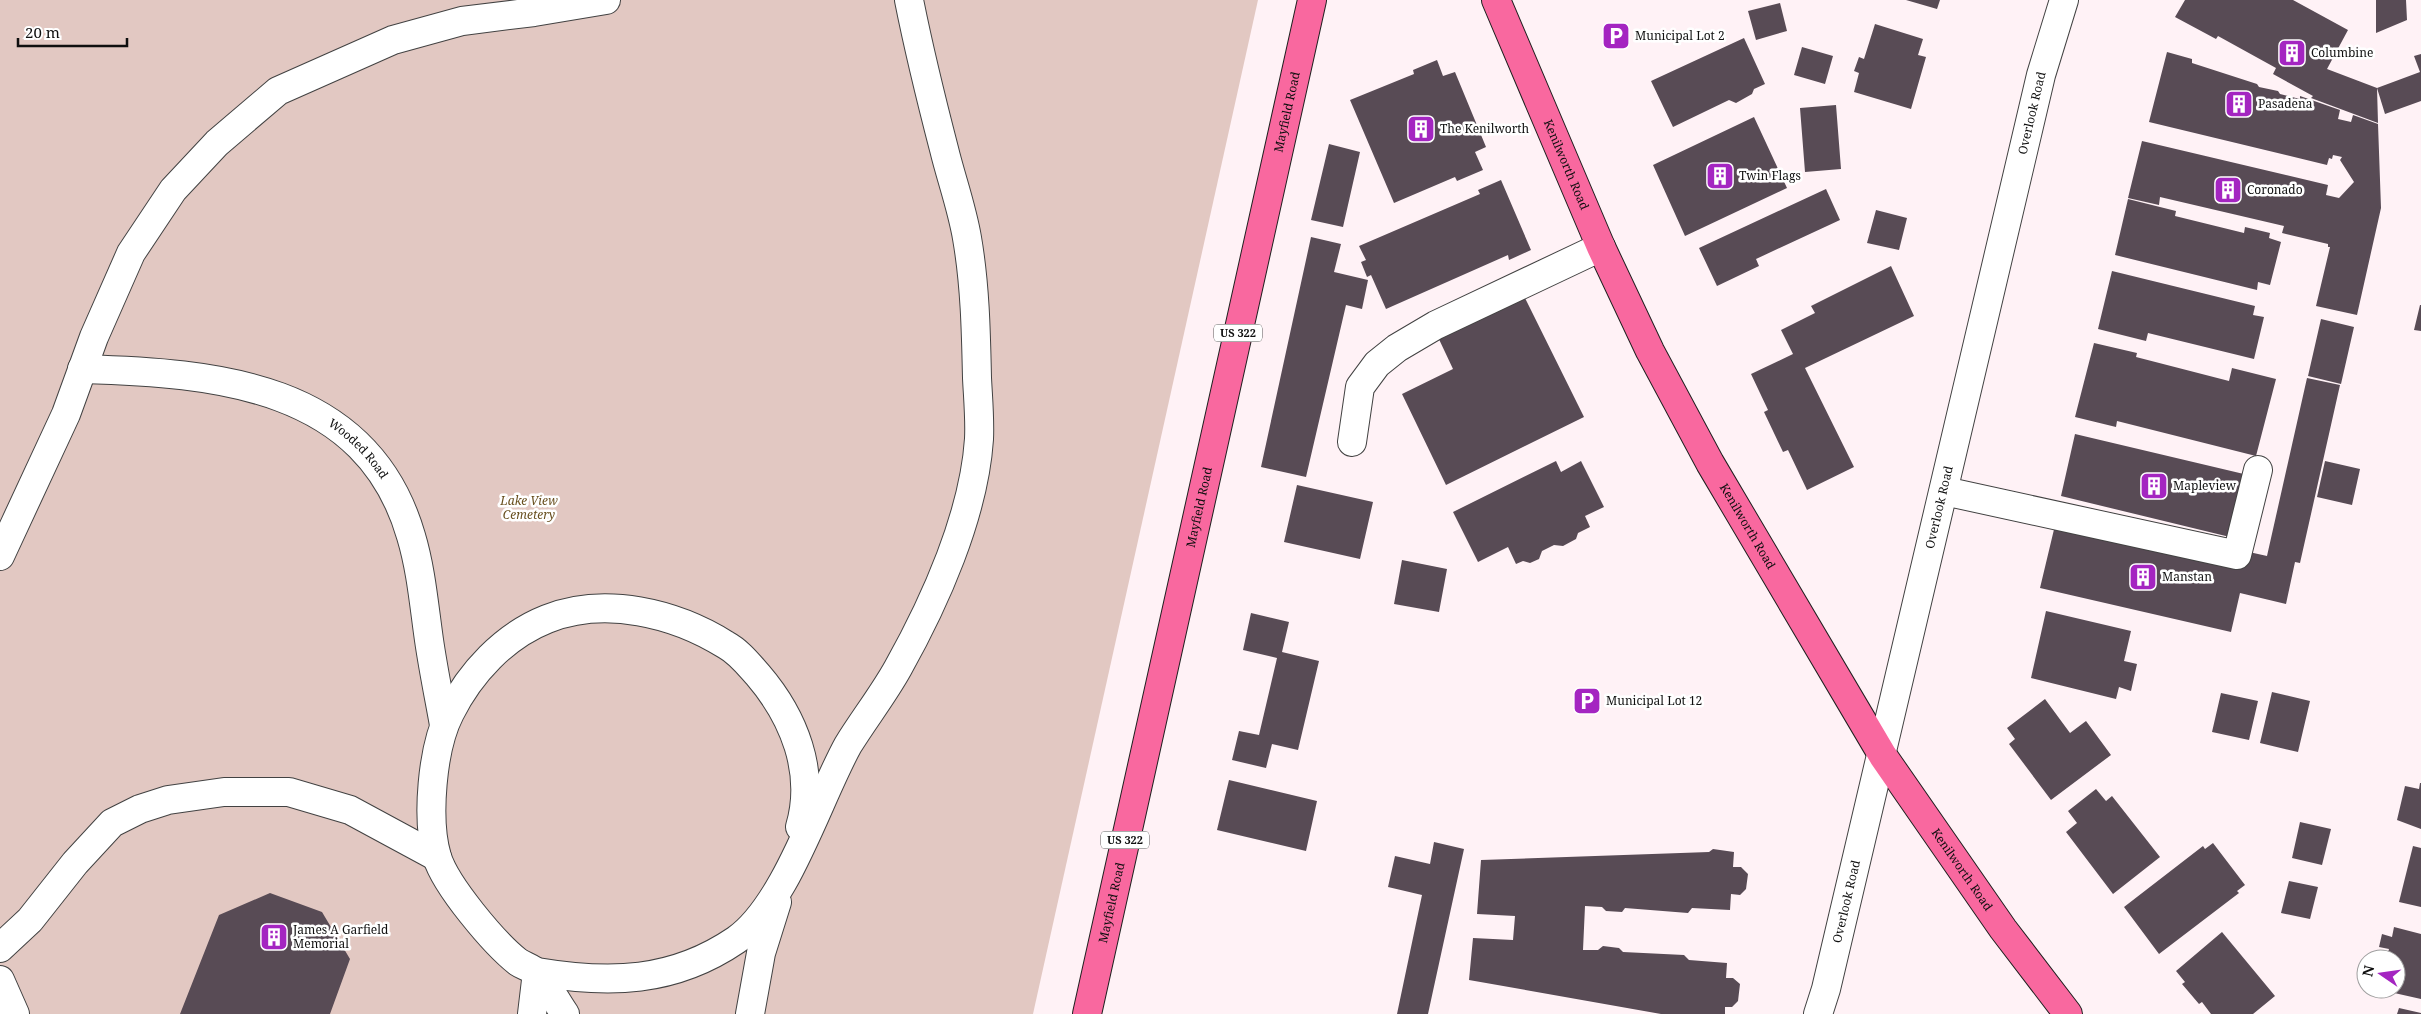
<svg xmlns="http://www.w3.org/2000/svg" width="2421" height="1014" viewBox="0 0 2421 1014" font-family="'Noto Serif',serif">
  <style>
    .cemetery { fill: #e2c8c2 }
    .building { fill: #584b55 }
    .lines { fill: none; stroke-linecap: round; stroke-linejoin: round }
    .minor-casing { stroke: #424242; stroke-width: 30 }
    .major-casing { stroke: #202020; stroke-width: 30 }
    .minor { stroke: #fff; stroke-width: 28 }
    .major { stroke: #f9689f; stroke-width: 28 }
    .labels { text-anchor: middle; stroke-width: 5; stroke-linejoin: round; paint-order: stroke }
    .shield { fill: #fff; stroke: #575757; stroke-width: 1 }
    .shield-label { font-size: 11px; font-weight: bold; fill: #0f0f0f }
    .poi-label { font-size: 12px; fill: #0f0f0f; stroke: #fff; text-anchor: start }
    .street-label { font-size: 12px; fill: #0f0f0f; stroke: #fff }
    .park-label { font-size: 12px; font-style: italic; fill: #684f1e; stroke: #fff }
  </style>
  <rect width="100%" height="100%" fill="#fff2f6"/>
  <path class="cemetery" d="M 0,0 L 1258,0 L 1033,1014 L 0,1014 Z"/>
  <path class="building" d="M 1906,0 L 1940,0 L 1937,9 Z
    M 2185,0 L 2293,0 L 2348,30 L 2327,69 L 2377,88 L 2378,123 L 2311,98 L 2313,96 L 2273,74 L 2276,68 L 2218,36 L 2216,39 L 2175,17 Z
    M 2376,0 L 2406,0 L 2407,20 L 2376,33 Z
    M 1780,3 L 1787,31 L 1756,40 L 1748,11 Z
    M 1875,24 L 1923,39 L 1918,55 L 1926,57 L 1911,109 L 1854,92 L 1859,73 L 1854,71 L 1859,57 L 1864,59 Z
    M 1744,38 L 1765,84 L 1754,89 L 1752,94 L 1736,103 L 1729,100 L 1673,127 L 1651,81 Z
    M 1802,47 L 1833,56 L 1825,84 L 1794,75 Z
    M 2167,52 L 2192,59 L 2192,63 L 2257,84 L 2259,87 L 2278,91 L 2280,94 L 2300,99 L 2300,96 L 2340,110 L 2338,119 L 2351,122 L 2353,115 L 2378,124 L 2381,208 L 2357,315 L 2316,306 L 2330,247 L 2328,247 L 2328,244 L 2282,233 L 2284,226 L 2160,197 L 2159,205 L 2128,198 L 2142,141 L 2328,185 L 2326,195 L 2339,198 L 2354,182 L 2340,160 L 2342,157 L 2333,155 L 2332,159 L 2329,158 L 2327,165 L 2149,122 Z
    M 2421,54 L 2421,101 L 2385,114 L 2377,88 L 2420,72 L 2414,56 Z
    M 1437,60 L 1443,76 L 1455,72 L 1486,147 L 1475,152 L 1483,170 L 1457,181 L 1455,177 L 1394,203 L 1350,100 L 1414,74 L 1413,70 Z
    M 1836,105 L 1841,169 L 1805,172 L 1800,108 Z
    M 1754,117 L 1787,188 L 1685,236 L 1653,165 Z
    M 1329,144 L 1360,152 L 1343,227 L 1311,220 Z
    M 1501,180 L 1531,250 L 1509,260 L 1508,255 L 1386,309 L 1371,275 L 1367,277 L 1361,262 L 1366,260 L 1359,246 L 1480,194 L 1478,190 Z
    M 1826,189 L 1840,220 L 1756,259 L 1759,266 L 1717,286 L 1699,248 Z
    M 2128,199 L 2176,211 L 2175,216 L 2244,233 L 2245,227 L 2270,233 L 2269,238 L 2281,242 L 2270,285 L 2258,282 L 2257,290 L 2115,255 Z
    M 1876,210 L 1907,218 L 1899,250 L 1867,243 Z
    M 1311,237 L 1341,244 L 1334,272 L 1368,280 L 1362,309 L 1346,305 L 1306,477 L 1261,467 Z
    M 1891,266 L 1914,316 L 1805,368 L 1854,467 L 1807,490 L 1788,450 L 1783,452 L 1764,412 L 1768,410 L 1751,374 L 1793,354 L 1781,330 L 1815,313 L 1811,306 Z
    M 2112,271 L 2255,306 L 2253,315 L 2264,317 L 2254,359 L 2148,333 L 2146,341 L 2098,329 Z
    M 1522,292 L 1584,417 L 1446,485 L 1402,394 L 1453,369 L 1437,335 Z
    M 2420,305 L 2421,305 L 2421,331 L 2414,330 Z
    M 2321,319 L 2354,327 L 2341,384 L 2308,376 Z
    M 2094,343 L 2137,353 L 2136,357 L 2229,381 L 2232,368 L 2276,379 L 2256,456 L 2117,421 L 2116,427 L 2075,417 Z
    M 2307,378 L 2340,385 L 2300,563 L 2295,562 L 2286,604 L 2240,593 L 2231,632 L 2040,588 L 2056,521 L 2246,566 L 2249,552 L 2267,556 Z
    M 2075,434 L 2248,475 L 2234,538 L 2061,496 Z
    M 1556,461 L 1561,472 L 1581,461 L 1604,507 L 1585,516 L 1590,527 L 1578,533 L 1576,539 L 1563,546 L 1554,545 L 1542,551 L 1539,559 L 1530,563 L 1523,561 L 1516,564 L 1508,547 L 1478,562 L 1453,512 Z
    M 2325,461 L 2360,469 L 2352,505 L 2317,497 Z
    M 1297,485 L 1373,502 L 1360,559 L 1284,542 Z
    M 1402,560 L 1447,569 L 1439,612 L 1394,604 Z
    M 2046,611 L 2131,631 L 2124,661 L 2137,664 L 2131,691 L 2119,687 L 2116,699 L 2031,678 Z
    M 1251,613 L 1289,622 L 1282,652 L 1319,661 L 1298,750 L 1272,744 L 1266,768 L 1232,760 L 1239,731 L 1259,735 L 1277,658 L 1243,650 Z
    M 2272,692 L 2310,701 L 2298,752 L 2260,743 Z
    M 2221,693 L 2258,701 L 2249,740 L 2212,732 Z
    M 2045,699 L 2070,733 L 2086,721 L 2111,755 L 2051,800 L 2009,744 L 2015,739 L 2007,728 Z
    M 1229,780 L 1317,801 L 1306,851 L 1217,830 Z
    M 2420,783 L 2421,783 L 2421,829 L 2397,820 L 2405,786 L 2419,789 Z
    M 2096,789 L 2106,801 L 2112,796 L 2160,857 L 2113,894 L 2066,832 L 2077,823 L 2068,811 Z
    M 2300,822 L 2331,829 L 2322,865 L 2292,858 Z
    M 1434,842 L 1464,849 L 1433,991 L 1428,1014 L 1397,1014 L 1422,895 L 1388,887 L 1395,856 L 1430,864 Z
    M 2213,843 L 2245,885 L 2237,891 L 2239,893 L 2159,954 L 2124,907 L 2203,846 L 2205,849 Z
    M 2413,846 L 2421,848 L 2421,907 L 2399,902 Z
    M 1713,849 L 1734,852 L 1733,867 L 1741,867 L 1748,874 L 1746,889 L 1740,895 L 1731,894 L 1730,910 L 1692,908 L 1688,913 L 1625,908 L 1622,912 L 1606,911 L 1602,907 L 1585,906 L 1583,950 L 1598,950 L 1603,946 L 1619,948 L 1623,952 L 1684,955 L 1689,960 L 1727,963 L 1726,978 L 1733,978 L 1740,984 L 1738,1001 L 1732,1007 L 1725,1007 L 1725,1014 L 1661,1014 L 1469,980 L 1473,938 L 1513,940 L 1515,916 L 1477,914 L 1481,860 L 1709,852 Z
    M 2289,881 L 2318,887 L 2310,919 L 2281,913 Z
    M 270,893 L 322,912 L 350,959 L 330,1014 L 180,1014 L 219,915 Z
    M 2394,927 L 2421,934 L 2421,999 L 2381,990 L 2396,989 L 2396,959 L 2386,959 L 2389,949 L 2379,947 L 2382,934 L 2392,937 Z
    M 2222,932 L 2275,996 L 2253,1014 L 2211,1014 L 2202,1002 L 2199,1004 L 2182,984 L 2185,982 L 2176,971 Z
    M 2399,1008 L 2421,1013 L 2421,1014 L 2397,1014 Z"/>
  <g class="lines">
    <defs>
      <g id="minor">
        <path id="s1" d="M 82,369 C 215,373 367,384 411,536 C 421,569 424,605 429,640 C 433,668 439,697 444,725"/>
        <path d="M 1352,442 L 1360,387 L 1377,364 L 1397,348 L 1436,325 L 1601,247"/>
        <path d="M 1944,491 L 2237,555 L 2258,470"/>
        <path d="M 0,556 L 66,414 L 94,337 L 131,253 L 173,190 L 217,143 L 278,91 L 393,40 L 462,21 L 534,12 L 606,0"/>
        <path d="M 0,948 L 30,920 L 75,863 L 112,823 L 140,809 L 168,800 L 224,792 L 289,792 L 350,810 L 437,857"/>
        <path d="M 0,980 L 15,1014"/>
        <path d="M 532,1014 L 537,972 C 609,984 673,983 736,940 C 786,905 818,799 848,745 C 864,719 883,695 898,668 C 935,602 974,515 979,439 C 980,419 978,398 977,378 C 976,331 975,284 967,238 C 962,208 951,178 944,149 C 931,99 919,50 909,0"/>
        <path d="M 565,1014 C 556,1001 548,985 537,973 C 532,968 524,966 518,962 C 494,943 446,886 437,857 C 426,819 432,748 450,713 C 470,673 504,636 547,619 C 605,596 675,613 726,645 C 739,652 749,665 758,675 C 794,717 816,772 800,827"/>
        <path d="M 750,1014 L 761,953 L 777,902"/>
        <path id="s2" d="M 1818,1014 L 1826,989 L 2041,75 L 2064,0"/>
      </g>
      <g id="major">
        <path id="s3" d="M 1496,0 L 1601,247 L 1650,351 L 1710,463 L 1883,756 L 2003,929 L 2068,1014"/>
        <path id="s4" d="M 1087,1014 L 1312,0"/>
      </g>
    </defs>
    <use href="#minor" class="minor-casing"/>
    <use href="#major" class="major-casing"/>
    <use href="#minor" class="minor"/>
    <use href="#major" class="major"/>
  </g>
  <defs>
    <symbol id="parking-square" viewBox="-11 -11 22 22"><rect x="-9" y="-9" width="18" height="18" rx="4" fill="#a425c1" stroke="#fff"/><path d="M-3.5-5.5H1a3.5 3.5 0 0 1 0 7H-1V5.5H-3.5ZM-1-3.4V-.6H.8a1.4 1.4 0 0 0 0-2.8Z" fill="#fff"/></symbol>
    <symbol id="building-square" viewBox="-11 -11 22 22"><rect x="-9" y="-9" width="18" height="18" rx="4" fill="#a425c1" stroke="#fff"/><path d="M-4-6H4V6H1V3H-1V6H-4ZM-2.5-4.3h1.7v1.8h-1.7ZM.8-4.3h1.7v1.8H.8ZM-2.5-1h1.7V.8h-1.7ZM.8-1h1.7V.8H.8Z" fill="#fff"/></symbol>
  </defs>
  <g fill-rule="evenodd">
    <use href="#parking-square" x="1600" y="20" width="32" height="32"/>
    <use href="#building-square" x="2276" y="37" width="32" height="32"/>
    <use href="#building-square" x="2223" y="88" width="32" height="32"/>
    <use href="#building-square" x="1405" y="113" width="32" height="32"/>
    <use href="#building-square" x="1704" y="160" width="32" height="32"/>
    <use href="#building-square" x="2212" y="174" width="32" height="32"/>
    <use href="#building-square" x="2138" y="470" width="32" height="32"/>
    <use href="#building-square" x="2127" y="561" width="32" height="32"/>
    <use href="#parking-square" x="1571" y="685" width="32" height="32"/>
    <use href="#building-square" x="258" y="921" width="32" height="32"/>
  </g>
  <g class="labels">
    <g class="shield">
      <rect x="1214" y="324.5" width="48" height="17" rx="4"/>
      <rect x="1101" y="831.5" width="48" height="17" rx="4"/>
    </g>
    <g class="shield-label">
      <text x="1238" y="337">US 322</text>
      <text x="1125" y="844">US 322</text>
    </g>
    <g class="poi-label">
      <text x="1635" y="40">Municipal Lot 2</text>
      <text x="2311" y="57">Columbine</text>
      <text x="2258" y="108">Pasadena</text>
      <text x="1440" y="133">The Kenilworth</text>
      <text x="1739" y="180">Twin Flags</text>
      <text x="2247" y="194">Coronado</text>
      <text x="2173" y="490">Mapleview</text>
      <text x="2162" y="581">Manstan</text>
      <text x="1606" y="705">Municipal Lot 12</text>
      <text x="293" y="934">James A Garfield<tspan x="293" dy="14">Memorial</tspan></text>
    </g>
    <g class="street-label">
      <text dy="4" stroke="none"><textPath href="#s4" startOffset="924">Mayfield Road</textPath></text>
      <text dy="4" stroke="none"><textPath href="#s2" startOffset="926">Overlook Road</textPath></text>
      <text dy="4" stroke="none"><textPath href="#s3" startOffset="179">Kenilworth Road</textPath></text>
      <text dy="4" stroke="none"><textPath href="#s1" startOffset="296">Wooded Road</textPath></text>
      <text dy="4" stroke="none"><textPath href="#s4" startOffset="519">Mayfield Road</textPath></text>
      <text dy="4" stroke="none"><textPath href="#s2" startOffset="521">Overlook Road</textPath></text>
      <text dy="4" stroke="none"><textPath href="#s3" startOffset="584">Kenilworth Road</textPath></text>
      <text dy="4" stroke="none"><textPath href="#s3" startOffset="989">Kenilworth Road</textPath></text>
      <text dy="4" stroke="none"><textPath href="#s2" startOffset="116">Overlook Road</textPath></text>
      <text dy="4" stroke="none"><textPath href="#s4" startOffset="114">Mayfield Road</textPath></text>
    </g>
    <g class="park-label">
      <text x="529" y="505">Lake View<tspan x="529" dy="14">Cemetery</tspan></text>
    </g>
  </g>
  <g transform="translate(2381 974) rotate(283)"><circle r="24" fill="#ffffff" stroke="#9f9f9f"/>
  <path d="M0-4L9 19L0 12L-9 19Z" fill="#a425c1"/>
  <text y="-8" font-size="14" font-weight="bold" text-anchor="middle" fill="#0f0f0f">N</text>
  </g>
  <path d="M18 38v8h109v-8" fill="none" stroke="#0f0f0f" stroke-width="2.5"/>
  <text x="25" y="38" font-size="15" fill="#0f0f0f" stroke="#ffffff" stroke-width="4" paint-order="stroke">20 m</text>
</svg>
